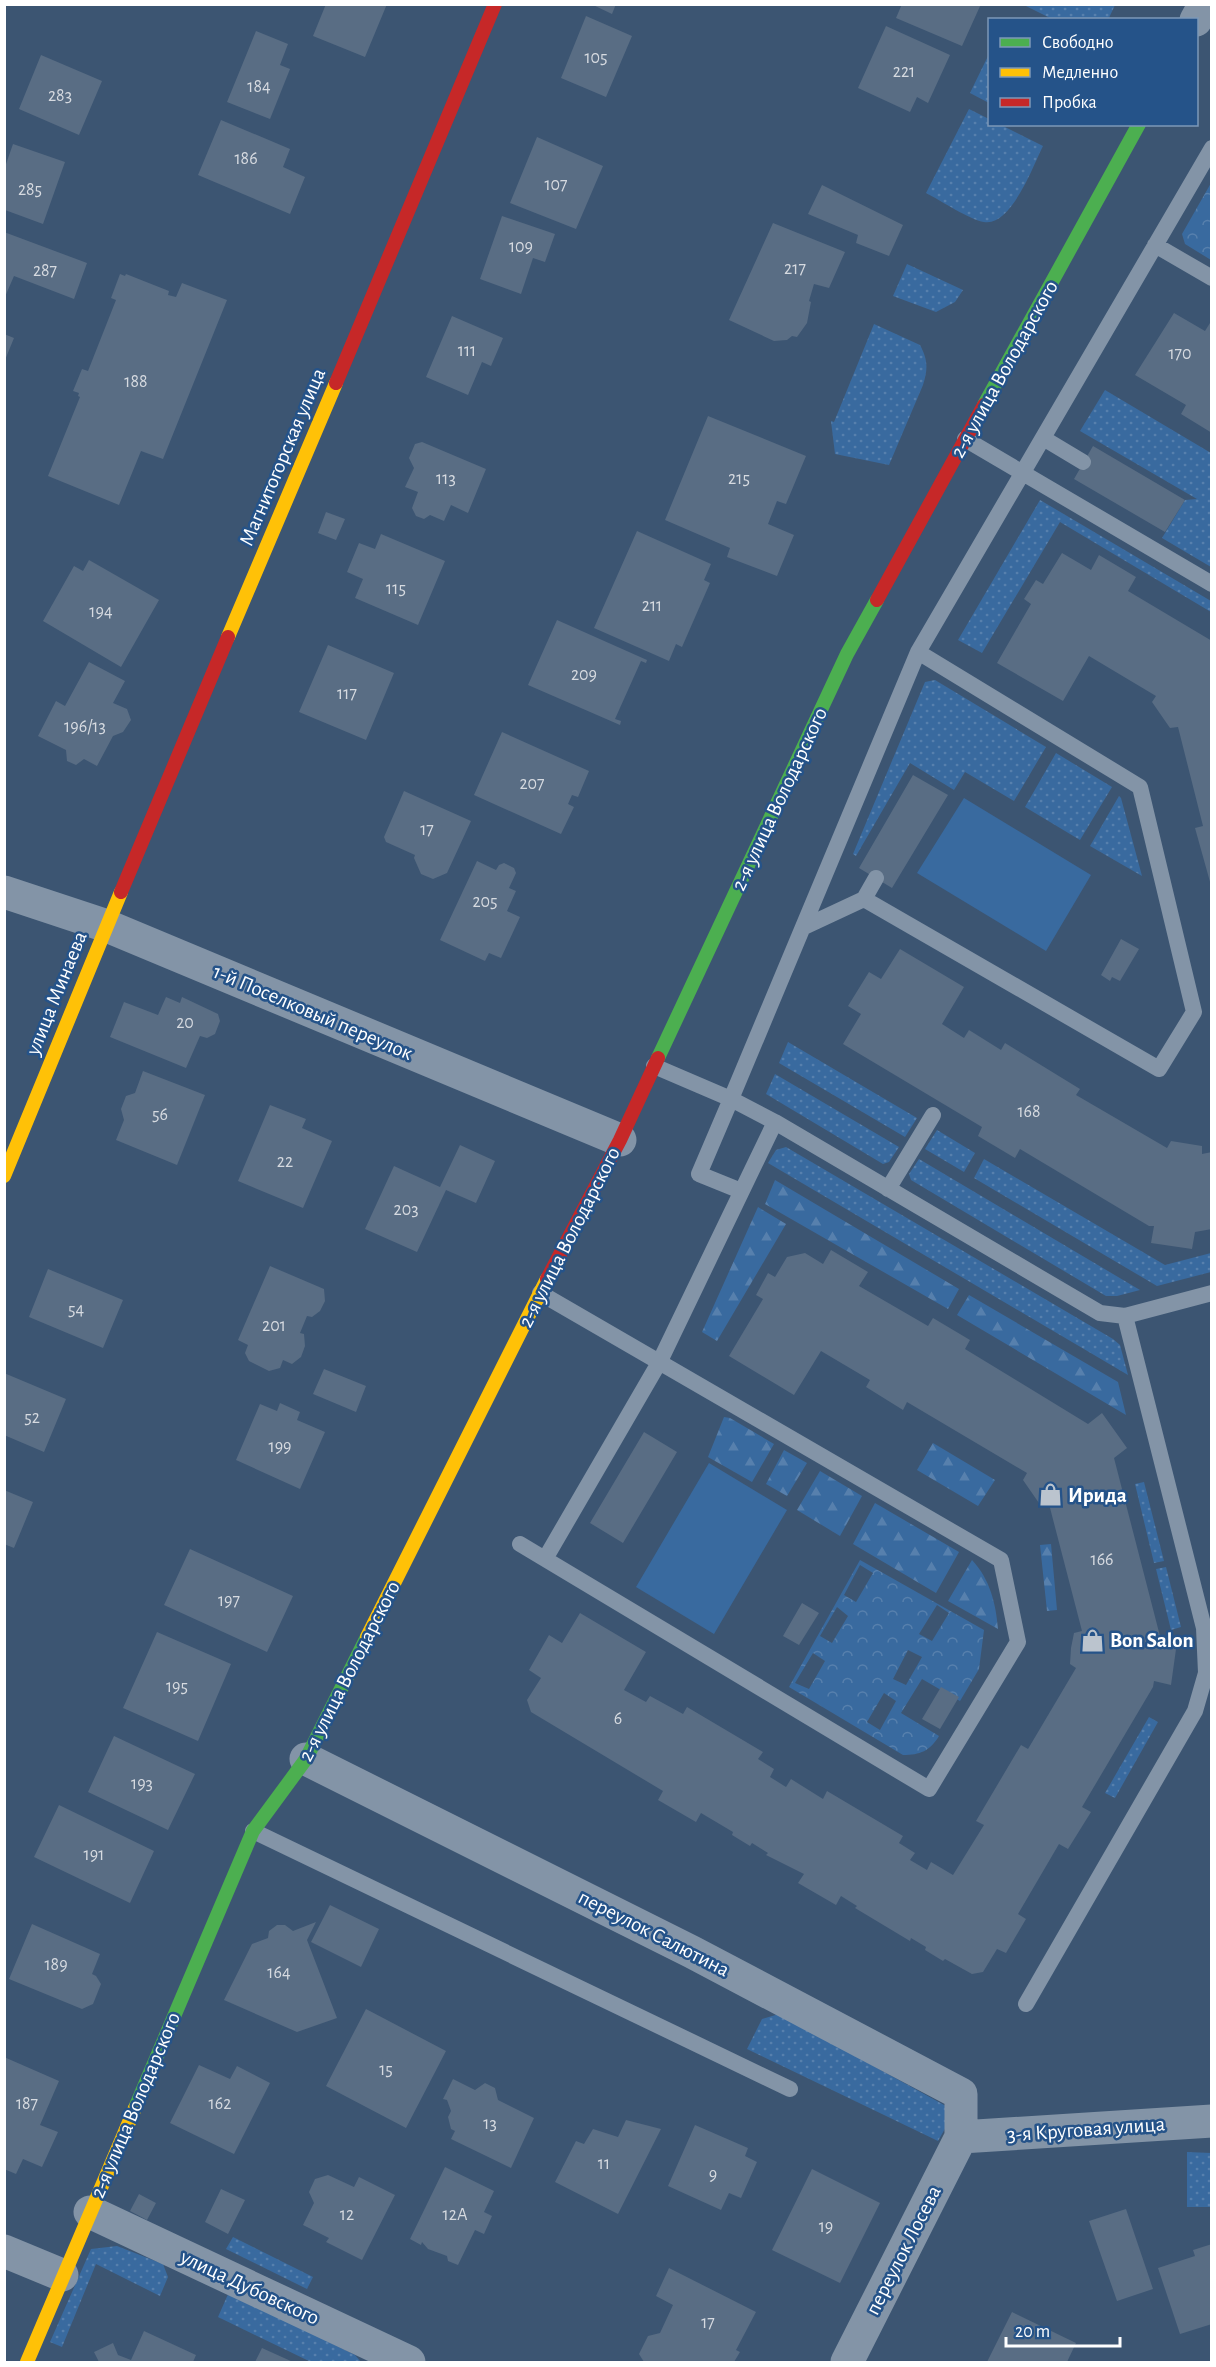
<svg xmlns="http://www.w3.org/2000/svg" width="1216" height="2367" viewBox="0 0 1216 2367" font-family="'Alegreya Sans',sans-serif">
  <style>
    .grass { fill: url(#grass-dots) }
    .forest { fill: url(#forest-firs) }
    .park { fill: url(#park-crowns); fill-rule: evenodd }
    .garden { fill: #396a9f }
    .building { fill: #596d84 }
    .lines { fill: none; stroke-linecap: round; stroke-linejoin: round }
    .lane { stroke: #8394a7; stroke-width: 16 }
    .street { stroke: #8394a7; stroke-width: 33 }
    .fast { stroke: #4caf50; stroke-width: 14 }
    .slow { stroke: #ffc107; stroke-width: 14 }
    .jam { stroke: #c62828; stroke-width: 14 }
    .labels { text-anchor: middle; stroke-width: 5; stroke-linejoin: round; paint-order: stroke }
    .number-label { font-size: 18px; fill: #d6dae0 }
    .street-label { font-size: 21px; fill: #fff; stroke: #255389 }
    .poi-label { font-size: 21px; font-weight: bold; fill: #fff; stroke: #255389; text-anchor: start }
  </style>
  <defs>
    <pattern id="grass-dots" width="8" height="8" patternUnits="userSpaceOnUse" patternTransform="scale(1.5)"><rect width="8" height="8" fill="#396a9f"/><path d="M2 2h.1M6 6h.1" fill="none" stroke="#5780ad" stroke-width="1.8" stroke-linecap="round"/></pattern>
    <pattern id="forest-firs" width="22" height="20" patternUnits="userSpaceOnUse" patternTransform="scale(1.5)"><rect width="22" height="20" fill="#396a9f"/><path d="M5 1l3.5 6h-7zM16 11l3.5 6h-7z" fill="#5780ad"/></pattern>
    <pattern id="park-crowns" width="20" height="18" patternUnits="userSpaceOnUse" patternTransform="scale(1.5)"><rect width="20" height="18" fill="#396a9f"/><path d="M2 6a3 3 0 1 1 6 0M12 15a3 3 0 1 1 6 0" fill="none" stroke="#5780ad"/></pattern>
  </defs>
  <rect width="100%" height="100%" fill="#3c5572"/>
  <path class="grass" d="M 1024,5 L 1024,4 L 1115,5 L 1108,20 L 1052,19 Z
    M 989,54 L 989,103 L 970,93 Z
    M 969,109 L 989,119 L 990,124 L 1001,125 L 1043,146 C 1033,166 1011,227 984,222 C 970,220 940,200 926,193 Z
    M 907,264 L 963,290 L 955,302 L 936,312 L 893,296 Z
    M 874,324 L 920,345 C 928,360 928,369 923,385 L 889,465 L 835,454 L 831,421 L 834,422 Z
    M 1105,390 L 1211,453 L 1211,567 L 1162,538 L 1185,500 L 1197,499 L 1080,431 Z
    M 1040,500 L 1211,601 L 1211,612 L 1060,522 L 982,653 L 958,640 Z
    M 935,680 L 1046,747 L 1014,801 L 965,772 L 954,790 L 910,763 L 856,856 L 853,854 L 925,682 Z
    M 1056,753 L 1112,787 L 1080,840 L 1025,807 Z
    M 1119,796 L 1121,798 L 1142,876 L 1090,846 Z
    M 788,1042 L 917,1118 L 905,1137 L 779,1063 Z
    M 775,1074 L 899,1147 L 889,1162 L 883,1164 L 766,1094 Z
    M 937,1130 L 975,1153 L 964,1172 L 925,1149 Z
    M 786,1147 L 1113,1339 L 1120,1345 L 1128,1375 L 768,1163 L 776,1150 Z
    M 919,1159 L 1140,1290 L 1117,1296 L 1106,1296 L 911,1180 L 909,1174 Z
    M 984,1159 L 1165,1265 L 1211,1253 L 1211,1272 L 1157,1286 L 974,1178 Z
    M 1144,1482 L 1164,1561 L 1154,1563 L 1135,1484 Z
    M 1166,1567 L 1181,1627 L 1171,1630 L 1156,1569 Z
    M 1149,1717 L 1158,1722 L 1115,1798 L 1105,1793 Z
    M 779,2014 L 955,2111 L 938,2141 L 747,2049 L 762,2019 Z
    M 1187,2152 L 1211,2153 L 1211,2207 L 1187,2207 Z
    M 233,2237 L 313,2277 L 307,2289 L 226,2249 Z
    M 117,2246 L 163,2264 L 168,2277 L 160,2296 L 96,2264 L 62,2347 L 50,2342 L 91,2249 Z
    M 229,2292 L 355,2355 L 361,2362 L 311,2362 L 218,2317 Z"/>
  <path class="forest" d="M 775,1180 L 959,1289 L 948,1309 L 765,1204 Z
    M 758,1207 L 786,1224 L 717,1341 L 702,1332 Z
    M 969,1295 L 1118,1382 L 1126,1415 L 957,1315 Z
    M 724,1417 L 730,1418 L 774,1444 L 752,1482 L 708,1457 Z
    M 933,1443 L 995,1480 L 978,1506 L 917,1470 Z
    M 784,1450 L 807,1463 L 787,1496 L 766,1484 Z
    M 820,1471 L 862,1496 L 840,1536 L 797,1510 Z
    M 875,1503 L 959,1552 L 936,1593 L 853,1544 Z
    M 1051,1544 L 1057,1610 L 1047,1611 L 1040,1545 Z
    M 972,1560 C 990,1579 996,1604 998,1629 L 948,1601 Z"/>
  <path class="park" d="M 1211,183 L 1212,260 L 1211,260 L 1185,244 L 1182,234 Z
    M 860,1560 L 984,1630 L 979,1669 L 960,1701 L 922,1679 L 901,1713 L 939,1736 C 930,1751 920,1755 903,1755 L 789,1687 ZM 860,1565 L 873,1573 L 856,1602 L 844,1595 ZM 937,1605 L 949,1613 L 932,1641 L 919,1634 ZM 837,1607 L 848,1616 L 832,1643 L 820,1636 ZM 908,1650 L 922,1657 L 906,1685 L 893,1679 ZM 813,1653 L 825,1661 L 809,1689 L 795,1683 ZM 884,1693 L 896,1701 L 880,1730 L 867,1722 Z"/>
  <path class="garden" d="M 964,798 L 1091,875 L 1046,951 L 917,873 Z
    M 709,1463 L 787,1510 L 714,1634 L 636,1587 Z"/>
  <path class="building" d="M 326,4 L 387,4 L 365,57 L 313,36 Z
    M 591,4 L 616,4 L 612,14 Z
    M 902,4 L 981,4 L 962,46 L 896,18 Z
    M 586,16 L 632,36 L 606,97 L 561,78 Z
    M 886,26 L 950,55 L 928,103 L 917,97 L 910,112 L 858,88 Z
    M 256,31 L 288,44 L 280,65 L 290,69 L 270,119 L 227,102 Z
    M 41,55 L 102,81 L 79,135 L 19,109 Z
    M 221,120 L 290,149 L 283,167 L 305,177 L 290,214 L 198,175 Z
    M 537,137 L 603,166 L 576,229 L 510,203 Z
    M 13,144 L 65,162 L 43,224 L 5,210 L 5,167 Z
    M 822,185 L 903,225 L 889,256 L 856,243 L 858,235 L 808,214 Z
    M 502,216 L 555,234 L 545,262 L 533,258 L 521,294 L 480,279 Z
    M 773,223 L 845,252 L 829,288 L 814,284 L 809,301 L 811,302 L 807,323 L 797,337 L 792,336 L 787,340 L 774,341 L 729,320 Z
    M 4,232 L 87,263 L 74,299 L 14,276 L 4,299 Z
    M 120,274 L 125,276 L 126,274 L 169,291 L 168,295 L 176,297 L 182,283 L 227,300 L 163,459 L 141,451 L 119,505 L 48,476 L 80,397 L 78,396 L 79,393 L 73,391 L 82,369 L 88,371 L 116,300 L 111,298 Z
    M 1174,313 L 1205,331 L 1210,323 L 1212,324 L 1212,433 L 1181,414 L 1186,405 L 1135,375 Z
    M 452,316 L 503,338 L 491,366 L 482,362 L 468,395 L 426,377 Z
    M 4,334 L 14,338 L 5,360 L 4,360 Z
    M 708,416 L 806,456 L 786,504 L 777,501 L 768,524 L 794,535 L 777,576 L 727,557 L 730,548 L 665,520 Z
    M 422,442 L 486,469 L 468,513 L 451,505 L 444,521 L 430,515 L 424,519 L 416,516 L 412,508 L 418,492 L 405,487 L 414,468 L 409,458 L 415,444 Z
    M 1093,446 L 1185,500 L 1165,532 L 1074,479 Z
    M 326,512 L 345,519 L 336,540 L 318,533 Z
    M 637,531 L 711,564 L 704,580 L 710,583 L 682,647 L 676,644 L 669,661 L 594,628 Z
    M 381,534 L 445,561 L 418,625 L 355,598 L 363,579 L 347,572 L 359,543 L 375,549 Z
    M 1062,553 L 1091,570 L 1099,555 L 1136,577 L 1128,591 L 1212,641 L 1212,889 L 1195,828 L 1203,826 L 1178,727 L 1170,728 L 1152,702 L 1156,696 L 1089,656 L 1063,701 L 997,663 L 1031,604 L 1024,599 L 1036,580 L 1043,584 Z
    M 89,560 L 159,600 L 121,667 L 43,621 L 74,566 L 83,571 Z
    M 557,620 L 647,660 L 646,663 L 641,661 L 615,719 L 621,721 L 620,725 L 528,685 Z
    M 328,645 L 394,673 L 366,740 L 299,712 Z
    M 89,662 L 125,681 L 113,703 L 127,709 L 131,720 L 123,732 L 113,736 L 97,766 L 84,759 L 76,765 L 67,761 L 66,750 L 38,736 L 56,701 L 65,706 Z
    M 502,732 L 589,771 L 578,797 L 572,795 L 568,804 L 574,807 L 561,834 L 474,795 Z
    M 913,775 L 948,795 L 892,888 L 859,868 Z
    M 404,791 L 471,821 L 447,873 L 433,879 L 421,874 L 414,858 L 415,855 L 386,842 L 384,837 Z
    M 477,861 L 496,870 L 499,865 L 504,863 L 514,868 L 516,873 L 509,888 L 516,891 L 507,911 L 520,917 L 501,958 L 489,953 L 485,961 L 440,940 Z
    M 1121,939 L 1139,949 L 1120,981 L 1112,977 L 1110,981 L 1101,975 Z
    M 900,949 L 964,987 L 942,1024 L 964,1038 L 969,1030 L 1001,1050 L 1005,1043 L 1080,1089 L 1076,1095 L 1167,1148 L 1171,1141 L 1202,1146 L 1202,1154 L 1212,1152 L 1212,1229 L 1195,1232 L 1192,1249 L 1151,1243 L 1154,1226 L 1149,1226 L 1020,1149 L 1015,1158 L 978,1136 L 982,1127 L 843,1044 L 861,1014 L 848,1006 L 869,972 L 881,979 Z
    M 166,997 L 180,1003 L 182,997 L 218,1014 L 220,1021 L 215,1034 L 207,1038 L 200,1036 L 186,1068 L 110,1037 L 124,1002 L 158,1015 Z
    M 143,1071 L 205,1095 L 177,1165 L 116,1140 L 124,1120 L 121,1109 L 126,1096 L 135,1093 Z
    M 270,1105 L 306,1119 L 302,1128 L 332,1141 L 303,1208 L 238,1181 Z
    M 460,1145 L 495,1161 L 476,1203 L 446,1190 L 417,1252 L 365,1229 L 394,1166 L 440,1187 Z
    M 831,1250 L 868,1272 L 859,1286 L 928,1326 L 933,1318 L 970,1340 L 965,1349 L 1088,1424 L 1102,1413 L 1127,1448 L 1114,1458 L 1161,1640 L 1177,1642 L 1171,1685 L 1154,1681 L 1153,1687 L 1082,1807 L 1091,1812 L 1068,1849 L 1059,1844 L 1018,1914 L 1026,1919 L 1006,1953 L 997,1949 L 983,1972 L 972,1974 L 945,1959 L 943,1961 L 925,1950 L 926,1947 L 911,1938 L 910,1941 L 855,1908 L 857,1906 L 841,1896 L 836,1905 L 798,1883 L 804,1874 L 766,1855 L 768,1853 L 752,1843 L 750,1846 L 732,1835 L 733,1832 L 701,1813 L 696,1822 L 658,1800 L 663,1791 L 531,1712 L 527,1700 L 541,1678 L 529,1670 L 549,1635 L 562,1643 L 580,1613 L 646,1652 L 624,1690 L 646,1702 L 650,1696 L 683,1714 L 687,1707 L 763,1752 L 758,1759 L 774,1769 L 770,1777 L 786,1787 L 791,1779 L 823,1799 L 827,1791 L 903,1836 L 899,1843 L 915,1853 L 910,1860 L 927,1870 L 931,1862 L 953,1875 L 984,1825 L 976,1821 L 1021,1745 L 1028,1749 L 1076,1668 L 1070,1664 L 1071,1648 L 1074,1633 L 1082,1631 L 1049,1504 L 1041,1506 L 1023,1480 L 1027,1473 L 907,1402 L 903,1410 L 866,1387 L 870,1380 L 821,1351 L 794,1395 L 729,1356 L 763,1299 L 756,1295 L 768,1273 L 775,1277 L 787,1257 L 805,1253 L 823,1264 Z
    M 270,1266 L 324,1289 L 325,1301 L 320,1311 L 312,1317 L 307,1316 L 300,1333 L 304,1334 L 305,1346 L 301,1357 L 292,1364 L 283,1360 L 280,1368 L 269,1371 L 249,1361 L 245,1353 L 248,1345 L 238,1340 Z
    M 48,1269 L 123,1300 L 103,1348 L 29,1317 Z
    M 324,1369 L 366,1386 L 356,1412 L 313,1394 Z
    M 4,1373 L 66,1399 L 44,1452 L 4,1435 Z
    M 280,1403 L 300,1412 L 297,1420 L 325,1432 L 300,1489 L 236,1460 L 260,1404 L 277,1411 Z
    M 644,1432 L 677,1452 L 623,1543 L 590,1523 Z
    M 4,1490 L 33,1502 L 14,1548 L 4,1544 Z
    M 190,1549 L 293,1596 L 267,1652 L 164,1605 Z
    M 802,1603 L 819,1613 L 799,1645 L 783,1636 Z
    M 157,1632 L 231,1664 L 198,1741 L 123,1708 Z
    M 941,1687 L 959,1697 L 940,1729 L 922,1719 Z
    M 114,1736 L 195,1774 L 168,1830 L 88,1792 Z
    M 59,1805 L 154,1851 L 130,1903 L 34,1857 Z
    M 330,1905 L 379,1929 L 361,1967 L 311,1942 Z
    M 316,1922 L 307,1940 L 337,2018 L 297,2032 L 224,2000 L 252,1944 L 268,1938 L 269,1931 L 277,1925 L 285,1925 L 293,1931 Z
    M 32,1924 L 100,1954 L 92,1974 L 96,1976 L 101,1984 L 93,2004 L 82,2009 L 9,1979 Z
    M 366,2009 L 446,2051 L 406,2128 L 326,2086 Z
    M 4,2057 L 59,2081 L 40,2125 L 58,2132 L 42,2167 L 23,2159 L 16,2174 L 4,2169 Z
    M 199,2065 L 230,2079 L 237,2066 L 270,2083 L 234,2154 L 170,2123 Z
    M 453,2079 L 475,2090 L 485,2083 L 495,2088 L 498,2100 L 534,2118 L 511,2168 L 451,2139 L 455,2131 L 451,2129 L 448,2117 L 451,2111 L 447,2100 L 443,2099 Z
    M 626,2120 L 661,2129 L 618,2214 L 555,2182 L 576,2141 L 584,2144 L 593,2129 L 618,2137 Z
    M 695,2125 L 748,2148 L 745,2156 L 757,2162 L 741,2198 L 729,2193 L 721,2210 L 668,2186 Z
    M 445,2167 L 494,2191 L 484,2212 L 492,2216 L 484,2234 L 475,2230 L 458,2265 L 448,2261 L 447,2256 L 428,2249 L 422,2242 L 421,2245 L 410,2239 Z
    M 812,2169 L 880,2203 L 840,2283 L 772,2250 Z
    M 328,2175 L 354,2187 L 359,2177 L 395,2195 L 362,2260 L 326,2242 L 329,2238 L 303,2225 L 314,2203 L 309,2192 L 315,2179 Z
    M 221,2189 L 245,2200 L 228,2234 L 205,2222 Z
    M 139,2194 L 156,2203 L 147,2220 L 130,2211 Z
    M 1126,2209 L 1153,2289 L 1117,2301 L 1089,2221 Z
    M 1212,2244 L 1212,2324 L 1180,2334 L 1158,2268 L 1195,2256 L 1193,2250 Z
    M 669,2268 L 756,2312 L 736,2350 L 740,2352 L 734,2362 L 644,2362 L 639,2354 L 648,2336 L 660,2333 L 673,2305 L 656,2296 Z
    M 1012,2312 L 1076,2343 L 1067,2362 L 987,2362 Z
    M 144,2331 L 196,2355 L 193,2362 L 99,2362 L 94,2352 L 113,2343 L 118,2355 L 131,2360 Z
    M 262,2348 L 293,2362 L 255,2362 Z"/>
  <g class="lines">
    <path class="lane" d="M 1155,245 L 1212,278
      M 1043,438 L 1083,462
      M 965,439 L 1212,584
      M 864,899 L 1159,1069 L 1194,1012 L 1140,787 L 918,652
      M 804,927 L 864,899 L 876,878
      M 654,1066 L 731,1099 L 699,1174 L 741,1191
      M 775,1122 L 731,1099 L 918,652 L 1212,148
      M 888,1189 L 933,1115
      M 540,1293 L 1001,1560 L 1018,1642 L 929,1789 L 545,1559 L 660,1361 L 775,1122 L 1100,1313 L 1125,1316 L 1204,1628 L 1206,1673 L 1195,1711 L 1026,2004
      M 1125,1316 L 1212,1293
      M 520,1544 L 545,1559
      M 253,1831 L 790,2089"/>
    <path class="street" d="M 1196,20 L 1205,4
      M 4,892 L 107,926 L 620,1140
      M 306,1759 L 692,1952 L 961,2094 L 961,2137 L 847,2362
      M 961,2137 L 1212,2121
      M 90,2212 L 409,2362
      M 4,2251 L 62,2275"/>
    <path class="fast" d="M 984,405 L 1139,124
      M 658,1058 L 847,654 L 877,600
      M 135,2108 L 253,1831 L 306,1759 L 367,1637"/>
    <path class="slow" d="M 228,637 L 336,383
      M 4,1176 L 121,892
      M 367,1637 L 547,1279
      M 27,2362 L 135,2108"/>
    <path class="jam" d="M 336,383 L 495,4
      M 877,600 L 984,405
      M 121,892 L 228,637
      M 547,1279 L 620,1140 L 658,1058"/>
  </g>
  <defs>
    <symbol id="shop-bare" viewBox="-9 -9 18 18"><path d="M-5-2.5h2.3a2.7 3.5 0 0 1 5.4 0H5L5.5 6h-11ZM-1.5-2.5h3a1.5 2.3 0 0 0-3 0Z" fill="#bbc4ce" stroke="#255389" stroke-width="2.5" paint-order="stroke"/></symbol>
  </defs>
  <g fill-rule="evenodd">
    <use href="#shop-bare" x="1034" y="1478" width="33" height="33"/>
    <use href="#shop-bare" x="1076" y="1624" width="33" height="33"/>
  </g>
  <g class="labels">
    <g class="number-label">
      <text x="596" y="63">105</text>
      <text x="904" y="77">221</text>
      <text x="259" y="92">184</text>
      <text x="60" y="101">283</text>
      <text x="246" y="164">186</text>
      <text x="556" y="190">107</text>
      <text x="30" y="195">285</text>
      <text x="521" y="252">109</text>
      <text x="795" y="274">217</text>
      <text x="45" y="276">287</text>
      <text x="467" y="356">111</text>
      <text x="1180" y="359">170</text>
      <text x="136" y="387">188</text>
      <text x="446" y="484">113</text>
      <text x="739" y="484">215</text>
      <text x="396" y="594">115</text>
      <text x="652" y="611">211</text>
      <text x="101" y="617">194</text>
      <text x="584" y="680">209</text>
      <text x="347" y="699">117</text>
      <text x="85" y="732">196/13</text>
      <text x="532" y="789">207</text>
      <text x="427" y="835">17</text>
      <text x="485" y="907">205</text>
      <text x="185" y="1028">20</text>
      <text x="1029" y="1117">168</text>
      <text x="160" y="1120">56</text>
      <text x="285" y="1167">22</text>
      <text x="406" y="1215">203</text>
      <text x="76" y="1315">54</text>
      <text x="274" y="1331">201</text>
      <text x="32" y="1423">52</text>
      <text x="280" y="1452">199</text>
      <text x="1102" y="1565">166</text>
      <text x="229" y="1606">197</text>
      <text x="177" y="1692">195</text>
      <text x="618" y="1724">6</text>
      <text x="142" y="1789">193</text>
      <text x="94" y="1860">191</text>
      <text x="56" y="1970">189</text>
      <text x="279" y="1978">164</text>
      <text x="386" y="2075">15</text>
      <text x="27" y="2109">187</text>
      <text x="220" y="2109">162</text>
      <text x="490" y="2129">13</text>
      <text x="604" y="2169">11</text>
      <text x="713" y="2180">9</text>
      <text x="347" y="2220">12</text>
      <text x="455" y="2220">12А</text>
      <text x="826" y="2232">19</text>
      <text x="708" y="2328">17</text>
    </g>
    <g class="street-label">
      <text transform="translate(1004 369) rotate(-61)" y="7">2-я улица Володарского</text>
      <text transform="translate(282 457) rotate(-67)" y="7">Магнитогорская улица</text>
      <text transform="translate(779 799) rotate(-65)" y="7">2-я улица Володарского</text>
      <text transform="translate(56 993) rotate(-68)" y="7">улица Минаева</text>
      <text transform="translate(313 1012) rotate(23)" y="7">1-й Поселковый переулок</text>
      <text transform="translate(569 1237) rotate(-63)" y="7">2-я улица Володарского</text>
      <text transform="translate(349 1671) rotate(-63)" y="7">2-я улица Володарского</text>
      <text transform="translate(654 1933) rotate(27)" y="7">переулок Салютина</text>
      <text transform="translate(135 2105) rotate(-67)" y="7">2-я улица Володарского</text>
      <text transform="translate(1086 2129) rotate(-4)" y="7">3-я Круговая улица</text>
      <text transform="translate(903 2250) rotate(-63)" y="7">переулок Лосева</text>
      <text transform="translate(250 2287) rotate(25)" y="7">улица Дубовского</text>
    </g>
    <g class="poi-label">
      <text x="1068" y="1502">Ирида</text>
      <text x="1110" y="1647">Bon Salon</text>
    </g>
  </g>
  <rect width="1216" height="2367" fill="none" stroke="#ffffff" stroke-width="12"/>
  <rect x="988" y="18" width="210" height="108" fill="#255389" stroke="#7c98b8" stroke-width="1.5"/>
  <rect x="1000" y="38" width="30" height="9" fill="#4caf50" stroke="#7c98b8" stroke-width="1.5"/>
  <text x="1042" y="48" font-size="18" fill="#ffffff">Свободно</text>
  <rect x="1000" y="68" width="30" height="9" fill="#ffc107" stroke="#7c98b8" stroke-width="1.5"/>
  <text x="1042" y="78" font-size="18" fill="#ffffff">Медленно</text>
  <rect x="1000" y="98" width="30" height="9" fill="#c62828" stroke="#7c98b8" stroke-width="1.5"/>
  <text x="1042" y="108" font-size="18" fill="#ffffff">Пробка</text>
  <path d="M1006 2337v9h114v-9" fill="none" stroke="#ffffff" stroke-width="3"/>
  <text x="1015" y="2337" font-size="18" fill="#ffffff" stroke="#255389" stroke-width="4.5" paint-order="stroke">20 m</text>
</svg>
